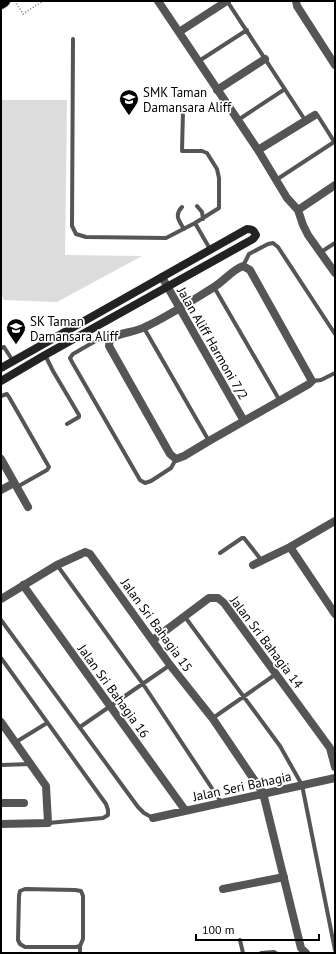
<svg xmlns="http://www.w3.org/2000/svg" width="336" height="954" viewBox="0 0 336 954" font-family="'PT Sans',sans-serif">
  <style>
    .green { fill: #dcdcdc }
    .lines { fill: none; stroke-linecap: round; stroke-linejoin: round }
    .highway-casing { stroke: #dbdbdb; stroke-width: 14 }
    .path { stroke: #777; stroke-width: 1.5; stroke-dasharray: 1 2; stroke-linecap: butt }
    .lane { stroke: #555; stroke-width: 4 }
    .street { stroke: #555; stroke-width: 8 }
    .secondary { stroke: #222; stroke-width: 8 }
    .highway { stroke: #000; stroke-width: 12 }
    .labels { text-anchor: middle; stroke-width: 3.5; stroke-linejoin: round; paint-order: stroke }
    .poi-label { font-size: 13px; fill: #000; stroke: #fff; text-anchor: start }
    .street-label { font-size: 13px; fill: #000; stroke: #fff }
  </style>
  <rect width="100%" height="100%" fill="#fff"/>
  <path class="green" d="M 1,100 L 67,100 L 65,255 L 142,256 L 57,302 L 4,300 L 1,295 Z"/>
  <g class="lines">
    <defs>
      <path id="highway" d="M 1,3 L 4,1"/>
    </defs>
    <use href="#highway" class="highway-casing"/>
    <path class="path" d="M 15,1 L 23,14 L 43,1"/>
    <path class="lane" d="M 227,1 L 305,120
      M 73,39 L 72,226 L 76,234 L 86,237 L 166,238 L 195,223 L 219,208 L 219,178 L 217,169 L 207,153 L 202,151 L 182,151 L 183,111
      M 199,61 L 247,30
      M 315,115 L 318,116 L 335,143
      M 238,120 L 285,89
      M 276,180 L 334,142
      M 197,206 L 202,212 L 203,219
      M 182,207 C 174,215 179,221 184,229
      M 195,223 L 210,249
      M 321,252 L 335,243
      M 243,266 L 249,254 L 268,244 L 273,243 L 278,247 L 335,334
      M 214,287 L 280,401
      M 144,328 L 209,441
      M 110,339 L 99,339 L 73,354 L 70,358 L 72,362 L 140,480 L 145,483 L 151,481 L 171,468 L 176,459
      M 1,348 L 4,347 L 13,361
      M 45,355 L 53,371 L 79,415 L 79,417 L 67,424
      M 312,381 L 321,380 L 335,373
      M 1,396 L 7,394 L 9,397 L 49,467 L 47,470 L 17,487
      M 220,553 L 242,538 L 244,538 L 262,561
      M 57,565 L 143,684 L 221,802
      M 185,617 L 280,746 L 302,785 L 335,950
      M 1,620 L 138,807 L 144,813 L 153,818
      M 1,658 L 106,804 L 108,810 L 108,815 L 103,818 L 48,823
      M 213,718 L 276,674
      M 80,727 L 170,665
      M 16,742 L 47,723
      M 1,765 L 31,764
      M 25,889 L 75,890 L 81,891 L 83,896 L 83,939 L 80,946 L 76,947 L 25,947 L 20,944 L 18,940 L 19,896 L 20,891 Z
      M 240,940 L 243,953
      M 80,946 L 80,953
      M 261,953 L 274,952 L 276,953"/>
    <path class="street" d="M 158,1 L 258,150 L 287,198 L 298,210 L 303,225 L 308,235 L 335,273
      M 296,1 L 297,6 L 335,65
      M 179,32 L 227,1
      M 217,90 L 265,59
      M 258,150 L 315,115
      M 298,210 L 335,185
      M 243,266 L 250,270 L 312,381 L 309,384 L 209,441 L 184,456 L 176,459 L 170,454 L 109,346 L 110,339 C 120,332 133,333 145,327 C 167,317 193,300 214,287 C 224,281 232,270 243,266 Z
      M 162,277 L 244,421
      M 1,459 L 28,507
      M 1,490 L 14,483
      M 290,547 L 335,614
      M 253,565 L 290,547 L 335,521
      M 23,585 L 185,810
      M 1,599 L 57,565 L 81,554 L 85,552 L 90,554 L 170,665 L 213,719 L 263,793 L 301,948 L 306,953
      M 153,640 L 209,598 L 218,598 L 224,603 L 330,748 L 335,767
      M 1,722 L 46,786 L 48,823 L 1,824
      M 1,803 L 24,803
      M 153,818 L 335,778
      M 223,889 L 284,877"/>
    <path class="secondary" d="M 1,368 L 247,229 C 252,229 254,230 256,235 L 253,239 L 45,355 L 1,381"/>
    <use href="#highway" class="highway"/>
  </g>
  <defs>
    <symbol id="school-pin" viewBox="-11 -11 22 30"><path d="M0 17L-7.5 6A9.5 9.5 0 1 1 7.5 6Z" fill="#000" stroke="#fff"/><path d="M0-5L7-2L0 1L-7-2ZM-4 1L0 2.5L4 1V4Q0 6-4 4Z" fill="#fff"/></symbol>
  </defs>
  <g fill-rule="evenodd">
    <use href="#school-pin" x="118" y="88" width="22" height="30"/>
    <use href="#school-pin" x="5" y="317" width="22" height="30"/>
  </g>
  <g class="labels">
    <g class="poi-label">
      <text x="143" y="97">SMK Taman<tspan x="143" dy="15">Damansara Aliff</tspan></text>
      <text x="30" y="326">SK Taman<tspan x="30" dy="15">Damansara Aliff</tspan></text>
    </g>
    <g class="street-label">
      <text transform="translate(213 343) rotate(60)" y="5">Jalan Aliff Harmoni 7/2</text>
      <text transform="translate(157 625) rotate(54)" y="5">Jalan Sri Bahagia 15</text>
      <text transform="translate(267 642) rotate(53)" y="5">Jalan Sri Bahagia 14</text>
      <text transform="translate(114 691) rotate(54)" y="5">Jalan Sri Bahagia 16</text>
      <text transform="translate(242 786) rotate(-12)" y="5">Jalan Seri Bahagia</text>
    </g>
  </g>
  <rect width="336" height="954" fill="none" stroke="#000000" stroke-width="4"/>
  <path d="M196 934v6h123v-6" fill="none" stroke="#000000" stroke-width="2"/>
  <text x="202" y="934" font-size="12" fill="#000000" stroke="#ffffff" stroke-width="3" paint-order="stroke">100 m</text>
</svg>
